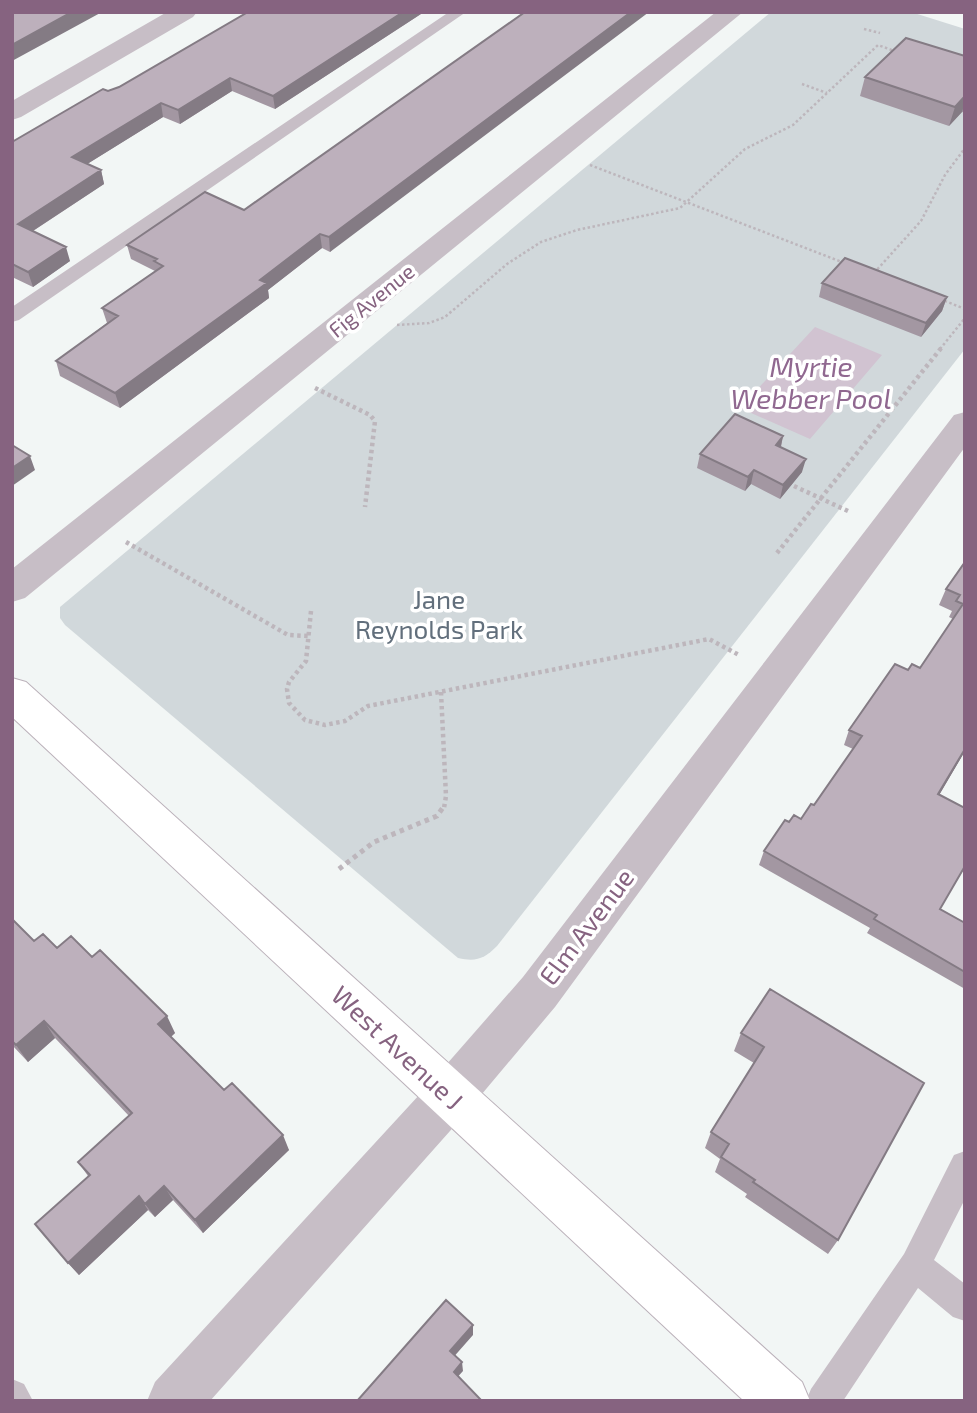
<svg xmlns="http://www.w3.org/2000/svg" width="977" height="1413" viewBox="0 0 977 1413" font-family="'Exo 2',sans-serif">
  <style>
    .green { fill: #d1d8db }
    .water { fill: #d1c3d1 }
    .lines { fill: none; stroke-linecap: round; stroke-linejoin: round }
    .primary-casing { stroke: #bbb1ba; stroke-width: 2 }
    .path-far2 { stroke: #bdb6bc; stroke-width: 2.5; stroke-dasharray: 2.5 2.5; stroke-linecap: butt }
    .path-far1 { stroke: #bdb6bc; stroke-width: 4.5; stroke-dasharray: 3.5 3.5; stroke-linecap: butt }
    .path { stroke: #bdb6bc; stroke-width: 5; stroke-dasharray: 4.5 4.5; stroke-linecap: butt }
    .lane { fill: #c7bec6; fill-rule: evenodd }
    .street { fill: #c7bec6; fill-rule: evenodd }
    .primary { fill: #fff; fill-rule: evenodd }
    .wall { fill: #a397a2 }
    .shaded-wall { fill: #847b84 }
    .building { fill: #bdb0bc; stroke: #847b84; stroke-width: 2 }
    .labels { text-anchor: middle; stroke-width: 7; stroke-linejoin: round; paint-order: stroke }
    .far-street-label { font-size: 21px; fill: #866380; stroke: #fff }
    .park-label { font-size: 26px; fill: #626f7c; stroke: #fff }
    .street-label { font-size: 26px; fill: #866380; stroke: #fff }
    .water-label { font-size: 28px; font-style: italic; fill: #906890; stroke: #fff }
  </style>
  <rect width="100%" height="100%" fill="#f2f6f5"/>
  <path class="green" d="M 771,12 L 911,12 L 965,29 L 965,349 L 497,946 C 484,959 476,962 458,958 L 65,625 L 60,618 L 60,607 Z"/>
  <path class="water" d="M 815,327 L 882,355 L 810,439 L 740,408 Z"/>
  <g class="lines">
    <defs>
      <path id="primary" d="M 12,678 L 26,682 L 802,1382 L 810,1401 L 744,1401 L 12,717 Z"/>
    </defs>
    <use href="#primary" class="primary-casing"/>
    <path class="path-far2" d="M 864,29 L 880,33
      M 802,84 L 827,93
      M 590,165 L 847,264
      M 874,273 L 921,221 L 945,175 L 965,148
      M 940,299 L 965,309
      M 397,325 L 429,323 L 445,317 L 507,264 L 541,242 L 577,230 L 680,208 L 745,149 L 793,125 L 878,45 L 897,52
      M 940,349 L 965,318"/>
    <path class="path-far1" d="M 315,388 L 370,415 L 375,421 L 365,507
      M 794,486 L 850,512
      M 126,542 L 288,635 L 308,636
      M 777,553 L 942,347
      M 311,611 L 306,661 L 289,682 L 287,689 L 289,703 L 305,720 L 325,725 L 345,721 L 368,706 L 709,639 L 739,655
      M 441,692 L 446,796 L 444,808"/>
    <path class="path" d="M 339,869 L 374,842 L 437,816 L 444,806"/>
    <path class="lane" d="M 449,12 L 466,12 L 19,320 L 12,322 L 12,307 Z
      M 965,1151 L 965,1199 L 934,1260 L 965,1284 L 965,1321 L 953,1317 L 918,1288 L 843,1401 L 806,1401 L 811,1389 L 904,1254 L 954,1155 Z
      M 12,1379 L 24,1384 L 33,1401 L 12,1401 Z"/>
    <path class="street" d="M 167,12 L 197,12 L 193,17 L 21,117 L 12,120 L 12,101 Z
      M 716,12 L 743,12 L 25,598 L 12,602 L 12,569 Z
      M 965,412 L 965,447 L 555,1007 L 466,1113 L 210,1401 L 147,1401 L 155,1382 L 432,1081 L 523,977 L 954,415 Z"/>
    <use href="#primary" class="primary"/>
  </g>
  <path class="wall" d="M 248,12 L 424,12 L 275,109 L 232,91 L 180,124 L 163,117 L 87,164 L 101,170 L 104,184 L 33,231 L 70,261 L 33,287 L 12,277 L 12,142 L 108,91 L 119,87 Z
    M 525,12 L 330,252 L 322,248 L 268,290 L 269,298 L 120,408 L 60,376 L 56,361 L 107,323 L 102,308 L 155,271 L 131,259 L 127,245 L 244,210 Z
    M 965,56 L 965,113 L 962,112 L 949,126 L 860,96 L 865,77 Z
    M 822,283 L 947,297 L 942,311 L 921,337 L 819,297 Z
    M 783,436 L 781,447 L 802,472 L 780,499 L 751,484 L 745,491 L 697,468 L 700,454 Z
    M 965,562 L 965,755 L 963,754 L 939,795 L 965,808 L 965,867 L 940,909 L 965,923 L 965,989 L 867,933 L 870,928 L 759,865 L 764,851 L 789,822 L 801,819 L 814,805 L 853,749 L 844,745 L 849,730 L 908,670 L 920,668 L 953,619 L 949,617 L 952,611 L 939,605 L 946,589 Z
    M 12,919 L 34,941 L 92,957 L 175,1033 L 171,1037 L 224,1090 L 289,1150 L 203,1233 L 173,1200 L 155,1217 L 148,1210 L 79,1275 L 68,1263 L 88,1176 L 78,1162 L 129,1116 L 55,1038 L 28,1062 L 12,1045 Z
    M 770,989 L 838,1240 L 828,1254 L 745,1197 L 747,1194 L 715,1172 L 720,1159 L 705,1148 L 711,1132 L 754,1063 L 734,1051 L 741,1033 Z"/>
  <path class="shaded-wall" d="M 72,12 L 102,12 L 12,61 L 12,45 Z
    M 403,12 L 424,12 L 275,109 L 273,96 Z
    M 631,12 L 649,12 L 330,252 L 329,237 Z
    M 230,78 L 232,91 L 180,124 L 178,110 Z
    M 965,96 L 965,103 L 962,112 L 949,126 L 955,107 Z
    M 161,103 L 163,117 L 76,171 L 72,157 Z
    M 101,170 L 104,184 L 22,238 L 18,224 Z
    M 320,234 L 322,248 L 268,290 L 269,298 L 120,408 L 115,393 Z
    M 66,247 L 70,261 L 33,287 L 28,272 Z
    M 947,297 L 942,311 L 921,337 L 926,323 Z
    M 783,436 L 780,450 L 776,445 Z
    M 30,456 L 35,470 L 12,486 L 12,468 Z
    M 806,459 L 802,472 L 780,499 L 783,485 Z
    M 754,470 L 751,484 L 745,491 L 748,477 Z
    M 965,749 L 965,751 L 931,809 L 938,794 Z
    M 167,1016 L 175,1033 L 166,1041 L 158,1024 Z
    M 44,1021 L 55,1038 L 28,1062 L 16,1045 Z
    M 283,1135 L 289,1150 L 203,1233 L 195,1220 Z
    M 164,1186 L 173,1200 L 155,1217 L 145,1204 Z
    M 139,1196 L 148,1210 L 79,1275 L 68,1263 Z
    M 473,1325 L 473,1335 L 451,1360 L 450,1351 Z
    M 462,1362 L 463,1371 L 454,1381 L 454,1372 Z"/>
  <path class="building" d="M 12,12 L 72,12 L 12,45 Z
    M 248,12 L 403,12 L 273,96 L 230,78 L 178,110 L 161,103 L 72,157 L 101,170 L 18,224 L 66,247 L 28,272 L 12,264 L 12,142 L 103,89 L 108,91 L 119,87 Z
    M 525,12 L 631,12 L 329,237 L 320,234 L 260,280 L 267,283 L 115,393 L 56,361 L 118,316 L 102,308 L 163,266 L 154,261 L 157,259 L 127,245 L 205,192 L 244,210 Z
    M 906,38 L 965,56 L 965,96 L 955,107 L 865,77 Z
    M 845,258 L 947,297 L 926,323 L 822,283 Z
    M 735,414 L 783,436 L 776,445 L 806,459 L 783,485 L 754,470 L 748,477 L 700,454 Z
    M 12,445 L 30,456 L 12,468 Z
    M 965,562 L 965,749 L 938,794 L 965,808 L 965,866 L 940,909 L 965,923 L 965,972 L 874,919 L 877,915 L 764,851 L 785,820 L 789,822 L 794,815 L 801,819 L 811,804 L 814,805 L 862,736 L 849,730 L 895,664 L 908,670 L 912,664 L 920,668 L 963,604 L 956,601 L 960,595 L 946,589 Z
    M 12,919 L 34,941 L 43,934 L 57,948 L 71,936 L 92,957 L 100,950 L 167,1016 L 158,1024 L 224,1090 L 232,1083 L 283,1135 L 195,1220 L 164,1186 L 145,1204 L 139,1196 L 68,1263 L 35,1224 L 90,1175 L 78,1162 L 132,1113 L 44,1021 L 16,1045 L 12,1041 Z
    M 770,989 L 924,1083 L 838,1240 L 753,1182 L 755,1180 L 721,1157 L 729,1144 L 711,1132 L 764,1047 L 741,1033 Z
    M 446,1300 L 473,1325 L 450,1351 L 462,1362 L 454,1372 L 482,1401 L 357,1401 Z"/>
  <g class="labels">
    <g class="far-street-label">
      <text transform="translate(372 301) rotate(-39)" y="7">Fig Avenue</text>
    </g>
    <g class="park-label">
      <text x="439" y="609">Jane<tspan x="439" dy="30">Reynolds Park</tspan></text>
    </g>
    <g class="street-label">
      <text transform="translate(587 927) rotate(-53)" y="9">Elm Avenue</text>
      <text transform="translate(397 1048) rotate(43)" y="9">West Avenue J</text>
    </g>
    <g class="water-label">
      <text x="811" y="377">Myrtie<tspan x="811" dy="32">Webber Pool</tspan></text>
    </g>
  </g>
  <rect width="977" height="1413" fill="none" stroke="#866380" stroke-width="28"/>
</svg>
